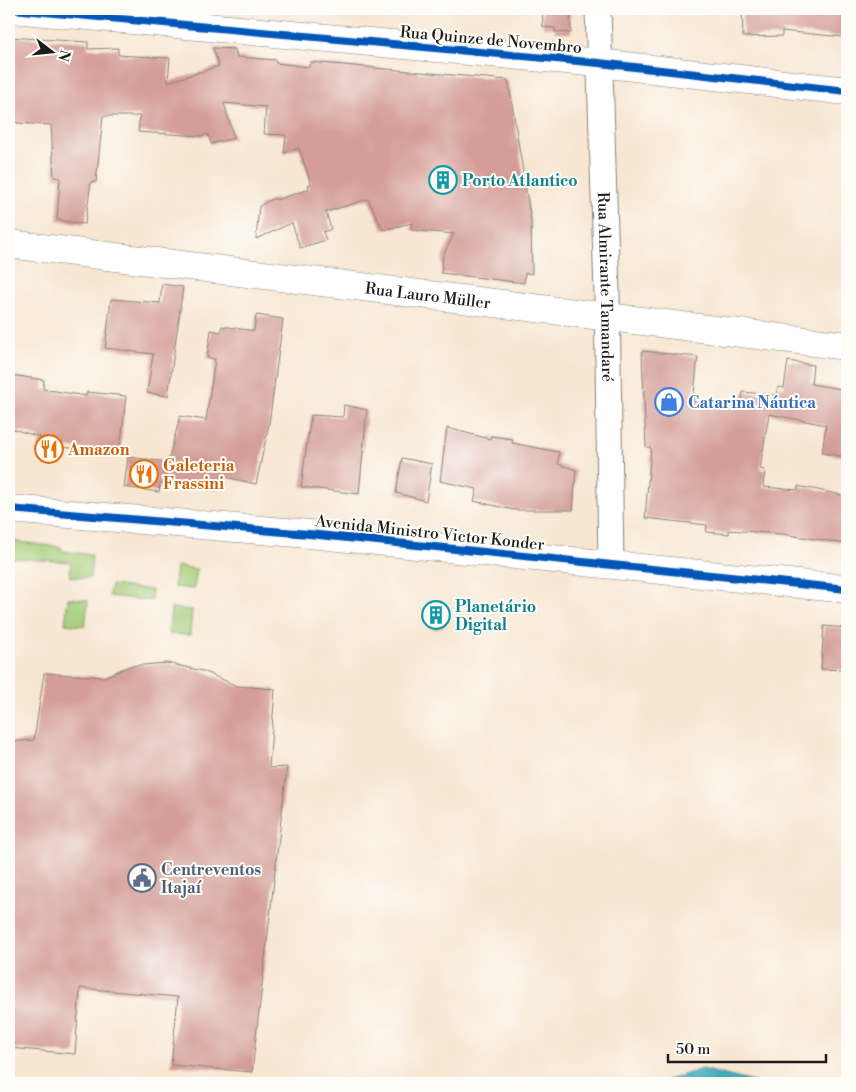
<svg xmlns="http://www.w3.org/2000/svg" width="856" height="1092" viewBox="0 0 856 1092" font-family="'Libre Bodoni',serif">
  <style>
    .green { fill: #a4cc77; stroke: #60744a }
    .water { fill: #40aebd; stroke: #2e656c }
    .building { fill: #d49d97 }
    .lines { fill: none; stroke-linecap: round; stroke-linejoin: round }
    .minor-casing { stroke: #8a8177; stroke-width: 27 }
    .tertiary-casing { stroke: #8a8177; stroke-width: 29 }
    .secondary-casing { stroke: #8a8177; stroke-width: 29 }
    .minor { stroke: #fff; stroke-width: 25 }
    .tertiary { stroke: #fff; stroke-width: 28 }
    .secondary { stroke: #fff; stroke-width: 28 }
    .cycleway-casing { stroke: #fdfcf7; stroke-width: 11 }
    .cycleway { stroke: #0057b8; stroke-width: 8 }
    .labels { text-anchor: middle; stroke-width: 4; stroke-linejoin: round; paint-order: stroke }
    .street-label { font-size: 16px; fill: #1c1c1c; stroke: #fdfcf7 }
    .culture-label { font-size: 16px; font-weight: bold; fill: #0d838f; stroke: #fdfcf7; text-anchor: start }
    .shop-label { font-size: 16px; font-weight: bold; fill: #366cbe; stroke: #fdfcf7; text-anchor: start }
    .food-label { font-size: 16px; font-weight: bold; fill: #c56008; stroke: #fdfcf7; text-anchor: start }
    .service-label { font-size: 16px; font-weight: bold; fill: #4e5e75; stroke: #fdfcf7; text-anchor: start }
  </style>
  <rect width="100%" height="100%" fill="#fdfcf7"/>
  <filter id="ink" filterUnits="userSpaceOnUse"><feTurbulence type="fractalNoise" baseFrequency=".02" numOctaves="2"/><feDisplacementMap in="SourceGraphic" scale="10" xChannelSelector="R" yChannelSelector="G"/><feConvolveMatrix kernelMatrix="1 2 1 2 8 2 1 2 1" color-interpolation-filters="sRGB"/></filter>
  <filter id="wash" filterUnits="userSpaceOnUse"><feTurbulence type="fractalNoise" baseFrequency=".0096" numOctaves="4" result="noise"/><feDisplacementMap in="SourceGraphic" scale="20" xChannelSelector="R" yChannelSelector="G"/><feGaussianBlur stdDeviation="1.12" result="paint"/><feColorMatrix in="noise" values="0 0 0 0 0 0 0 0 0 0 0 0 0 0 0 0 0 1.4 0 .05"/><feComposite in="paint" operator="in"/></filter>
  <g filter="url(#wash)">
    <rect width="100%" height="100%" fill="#f7e6d2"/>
    <path class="green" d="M 9,541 L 61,547 L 62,551 L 92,555 L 90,578 L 70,577 L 71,562 L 9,558 Z
      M 176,566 L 197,569 L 194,589 L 174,587 Z
      M 111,585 L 152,590 L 151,601 L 109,596 Z
      M 68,598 L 88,600 L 85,626 L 65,624 Z
      M 171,608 L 192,610 L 190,635 L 169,634 Z"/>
    <path class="water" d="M 702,1069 L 757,1083 L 659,1083 Z"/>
    <g id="blocks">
      <path class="building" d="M 542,9 L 570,9 L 571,33 L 555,32 L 555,28 L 543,27 Z
        M 742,9 L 846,9 L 843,37 L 782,31 L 782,36 L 743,37 Z
        M 9,37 L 88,42 L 88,49 L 118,48 L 118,55 L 170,58 L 168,82 L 219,66 L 213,48 L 235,49 L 237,57 L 276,60 L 276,63 L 309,67 L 310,62 L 508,80 L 531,221 L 532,274 L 525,273 L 524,283 L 441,273 L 443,256 L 454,234 L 411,230 L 412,223 L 383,230 L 368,199 L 326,212 L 331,229 L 323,232 L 326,240 L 300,248 L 292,223 L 256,239 L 259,206 L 275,198 L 276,200 L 309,189 L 308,185 L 311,184 L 299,148 L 284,153 L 286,135 L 264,134 L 266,107 L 224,103 L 234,138 L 211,144 L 208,134 L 201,136 L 138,132 L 140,116 L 103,116 L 96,182 L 91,182 L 85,224 L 57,220 L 60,178 L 54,177 L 51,125 L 17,123 L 13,114 L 9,104 Z
        M 162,284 L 183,287 L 168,396 L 147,393 L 153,354 L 105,348 L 111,299 L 160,303 Z
        M 256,315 L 283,319 L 269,424 L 256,484 L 221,476 L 218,490 L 160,483 L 159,492 L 124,487 L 128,457 L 168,462 L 180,416 L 206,420 L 215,359 L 207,358 L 211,330 L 221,332 L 222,326 L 254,331 Z
        M 642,351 L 698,357 L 693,402 L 741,405 L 743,392 L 777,395 L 778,387 L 784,388 L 788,361 L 813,365 L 811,384 L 847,390 L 847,457 L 822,453 L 826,425 L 769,414 L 760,469 L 765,470 L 763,487 L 798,490 L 798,486 L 847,496 L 847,544 L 782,534 L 729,530 L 729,534 L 706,532 L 707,525 L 645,518 L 651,448 L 646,447 Z
        M 11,375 L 44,380 L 43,389 L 86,396 L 87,392 L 126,396 L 120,452 L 60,447 L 58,458 L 37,455 L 40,437 L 9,428 Z
        M 344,405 L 367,410 L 359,494 L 301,487 L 311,415 L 343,417 Z
        M 447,428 L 490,439 L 491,436 L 513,439 L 512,443 L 559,452 L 558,464 L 576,470 L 573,510 L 514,510 L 474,501 L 477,489 L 440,481 Z
        M 402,458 L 432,464 L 426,501 L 396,493 Z
        M424 617a12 12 0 1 1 24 0a12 12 0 1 1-24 0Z
        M 824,626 L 847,628 L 847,670 L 821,669 Z
        M 167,663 L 203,671 L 237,686 L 275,689 L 269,768 L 287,767 L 252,1072 L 171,1065 L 178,997 L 80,988 L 75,1054 L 9,1048 L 9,742 L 34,740 L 44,673 L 104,677 L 130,666 Z"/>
    </g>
  </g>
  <g filter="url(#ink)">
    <use href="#blocks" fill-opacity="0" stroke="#8a8177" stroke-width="1"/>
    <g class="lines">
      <defs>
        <g id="minor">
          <path id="s1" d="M 598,9 L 607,293 L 611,565"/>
        </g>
        <path id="tertiary" d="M 12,9 L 599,63 L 847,91"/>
        <g id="secondary">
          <path id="s2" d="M 9,244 L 847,346"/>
          <path d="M 9,509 L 309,534 L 847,589"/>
        </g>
      </defs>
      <use href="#minor" class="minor-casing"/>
      <use href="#tertiary" class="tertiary-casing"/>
      <use href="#secondary" class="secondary-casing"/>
      <use href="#minor" class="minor"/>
      <use href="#tertiary" class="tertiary"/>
      <use href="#secondary" class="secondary"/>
      <defs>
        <path id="cycleway" d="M 12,9 L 599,63 L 847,91
          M 9,509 L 309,534 L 847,589"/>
      </defs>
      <use href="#cycleway" class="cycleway-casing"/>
      <use href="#cycleway" class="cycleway"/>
    </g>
  </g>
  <defs>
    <symbol id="building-ring" viewBox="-11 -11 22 22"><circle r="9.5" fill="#fdfcf7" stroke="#0f9aa8" stroke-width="1.5"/><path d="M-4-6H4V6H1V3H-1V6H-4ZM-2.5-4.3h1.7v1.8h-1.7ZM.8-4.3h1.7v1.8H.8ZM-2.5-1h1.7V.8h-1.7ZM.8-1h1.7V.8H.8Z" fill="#0f9aa8"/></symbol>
    <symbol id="shop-ring" viewBox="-11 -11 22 22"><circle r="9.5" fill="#fdfcf7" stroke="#3f7fe0" stroke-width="1.5"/><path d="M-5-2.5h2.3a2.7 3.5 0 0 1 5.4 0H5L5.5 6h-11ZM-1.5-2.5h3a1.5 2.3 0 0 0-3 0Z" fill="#3f7fe0"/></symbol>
    <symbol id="restaurant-ring" viewBox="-11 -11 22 22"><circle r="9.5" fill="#fdfcf7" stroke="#e8710a" stroke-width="1.5"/><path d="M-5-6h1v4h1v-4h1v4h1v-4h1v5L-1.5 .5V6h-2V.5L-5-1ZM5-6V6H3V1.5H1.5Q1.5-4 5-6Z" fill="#e8710a"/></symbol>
    <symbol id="civic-ring" viewBox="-11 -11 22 22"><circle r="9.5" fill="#fdfcf7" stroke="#5c6f8a" stroke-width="1.5"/><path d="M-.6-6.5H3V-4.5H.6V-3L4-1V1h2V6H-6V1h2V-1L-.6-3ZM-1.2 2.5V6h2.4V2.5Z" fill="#5c6f8a"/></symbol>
  </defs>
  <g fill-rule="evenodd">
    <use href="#building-ring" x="427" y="164" width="32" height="32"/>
    <use href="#shop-ring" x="653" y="386" width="32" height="32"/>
    <use href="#restaurant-ring" x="33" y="433" width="32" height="32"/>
    <use href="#restaurant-ring" x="128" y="458" width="32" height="32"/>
    <use href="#building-ring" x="420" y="599" width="32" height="32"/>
    <use href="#civic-ring" x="126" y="862" width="32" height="32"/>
  </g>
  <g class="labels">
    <g class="street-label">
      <text transform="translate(491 39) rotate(5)" y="6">Rua Quinze de Novembro</text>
      <text dy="6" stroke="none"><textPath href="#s1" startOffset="278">Rua Almirante Tamandaré</textPath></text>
      <text dy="6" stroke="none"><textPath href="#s2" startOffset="422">Rua Lauro Müller</textPath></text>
      <text transform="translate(430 532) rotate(6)" y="6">Avenida Ministro Victor Konder</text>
    </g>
    <g class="culture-label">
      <text x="462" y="186">Porto Atlantico</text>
      <text x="455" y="612">Planetário<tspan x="455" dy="18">Digital</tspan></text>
    </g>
    <g class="shop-label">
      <text x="688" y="408">Catarina Náutica</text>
    </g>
    <g class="food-label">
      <text x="68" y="455">Amazon</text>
      <text x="163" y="471">Galeteria<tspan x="163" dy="18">Frassini</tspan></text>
    </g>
    <g class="service-label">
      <text x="161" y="875">Centreventos<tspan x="161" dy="18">Itajaí</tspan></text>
    </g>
  </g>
  <rect width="856" height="1092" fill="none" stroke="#fdfcf7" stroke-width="30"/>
  <g transform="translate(52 52) rotate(106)" stroke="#fdfcf7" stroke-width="4" paint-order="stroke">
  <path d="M0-4L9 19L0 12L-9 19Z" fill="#1c1c1c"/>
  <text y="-8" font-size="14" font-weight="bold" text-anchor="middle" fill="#1c1c1c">N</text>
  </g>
  <path d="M668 1054v8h158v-8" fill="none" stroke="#1c1c1c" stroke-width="2.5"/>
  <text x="676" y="1054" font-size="15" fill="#1c1c1c" stroke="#fdfcf7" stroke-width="4" paint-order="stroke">50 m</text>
</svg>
